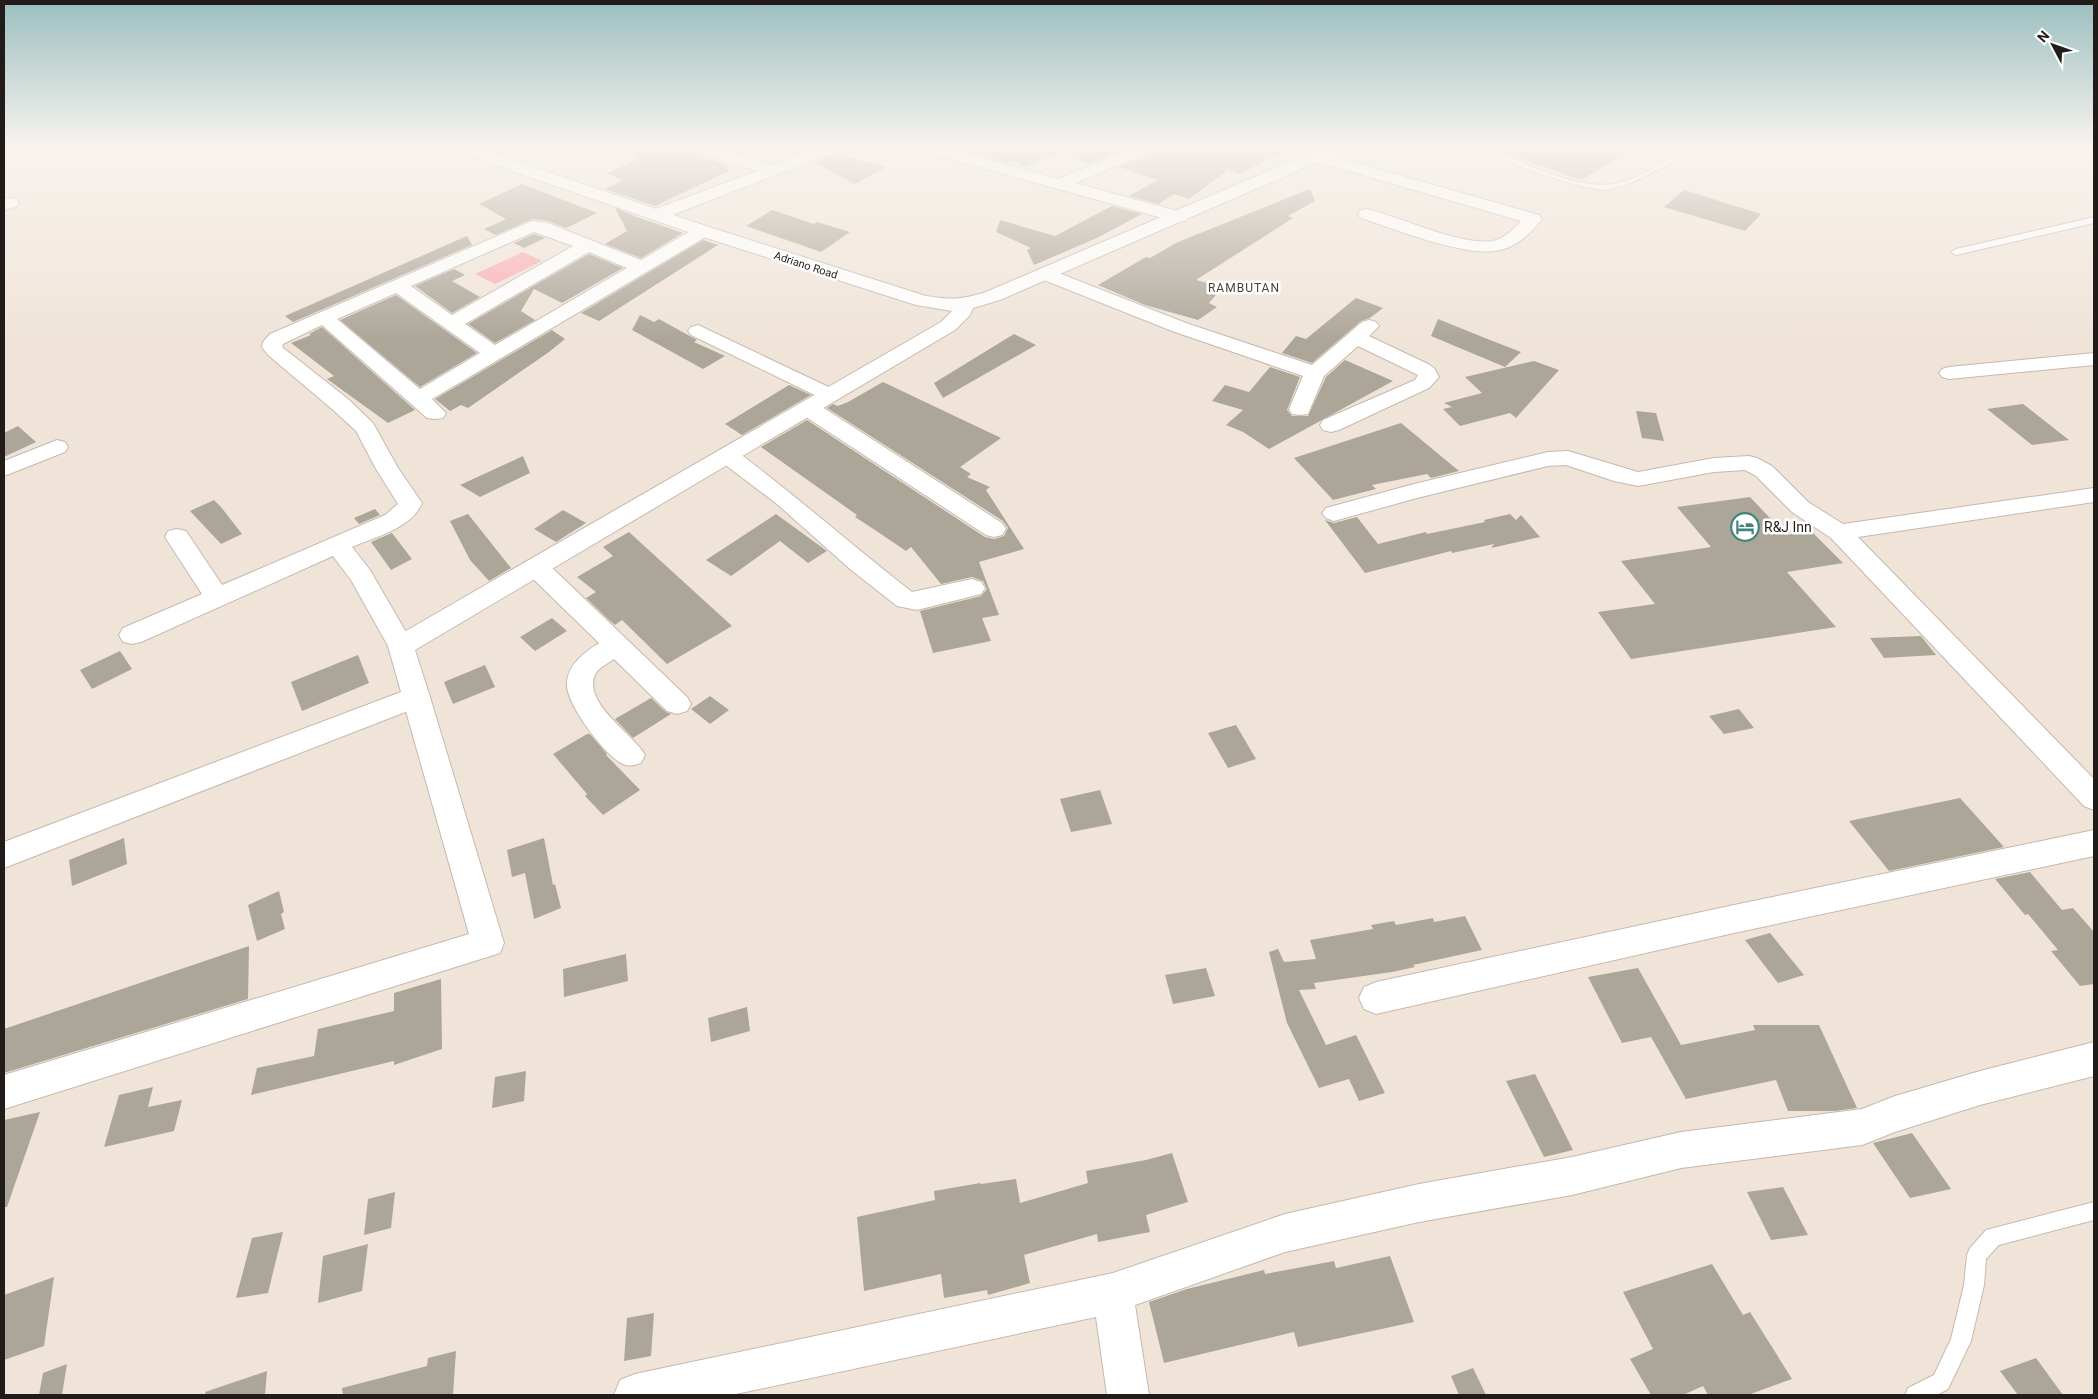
<svg xmlns="http://www.w3.org/2000/svg" width="2098" height="1399" viewBox="0 0 2098 1399" font-family="Roboto,sans-serif">
  <style>
    .green { fill: #f8aeb4 }
    .building { fill: #aca699 }
    .lines { fill: none; stroke-linecap: round; stroke-linejoin: round }
    .lane-casing { stroke: #c5b9af; stroke-width: 2 }
    .street-casing { stroke: #c5b9af; stroke-width: 2 }
    .secondary-casing { stroke: #c5b9af; stroke-width: 2 }
    .lane { fill: #fff; fill-rule: evenodd }
    .street { fill: #fff; fill-rule: evenodd }
    .secondary { fill: #fff; fill-rule: evenodd }
    .labels { text-anchor: middle; stroke-width: 5; stroke-linejoin: round; paint-order: stroke }
    .far-street-label { font-size: 11px; fill: #211c19; stroke: #fff }
    .far-neighbourhood-label { font-size: 12px; letter-spacing: 1px; fill: #493f36; stroke: #fff }
    .poi-label { font-size: 14px; fill: #211c19; stroke: #fff; text-anchor: start }
  </style>
  <rect width="100%" height="100%" fill="#f0e4d9"/>
  <path class="green" d="M 523,252 L 542,261 L 495,284 L 475,274 Z"/>
  <path class="building" d="M 615,146 L 674,146 L 729,166 L 725,168 L 731,170 L 655,206 L 605,189 L 623,180 L 607,174 L 641,157 Z
    M 946,146 L 1134,146 L 1089,164 L 1062,151 L 1024,167 L 1012,161 L 1008,163 Z
    M 1165,146 L 1293,146 L 1240,174 L 1228,170 L 1189,199 L 1174,194 L 1158,204 L 1129,196 L 1158,180 L 1119,167 L 1162,150 Z
    M 1491,146 L 1638,146 L 1581,180 L 1507,154 Z
    M 835,154 L 887,167 L 855,184 L 814,162 Z
    M 522,184 L 597,213 L 566,228 L 548,221 L 532,219 L 496,235 L 484,229 L 506,219 L 479,204 Z
    M 1310,189 L 1315,201 L 1288,216 L 1293,218 L 1196,280 L 1223,287 L 1209,303 L 1217,307 L 1198,320 L 1145,305 L 1098,285 L 1146,257 L 1150,258 L 1178,242 Z
    M 1684,190 L 1761,214 L 1745,231 L 1664,207 Z
    M 1112,206 L 1142,214 L 1097,238 L 1034,265 L 1027,250 L 1031,248 L 996,232 L 1000,220 L 1055,236 Z
    M 615,208 L 635,216 L 634,216 L 683,233 L 641,258 L 605,244 L 627,231 Z
    M 772,210 L 814,224 L 817,222 L 850,232 L 821,252 L 746,226 Z
    M 534,234 L 545,238 L 524,248 L 514,243 Z
    M 467,236 L 472,245 L 293,322 L 285,316 Z
    M 703,240 L 718,245 L 599,321 L 581,313 Z
    M 589,254 L 623,268 L 562,303 L 534,289 L 521,311 L 535,320 L 495,343 L 468,324 Z
    M 454,269 L 465,275 L 452,281 L 480,297 L 452,313 L 415,286 Z
    M 396,295 L 477,353 L 420,387 L 340,320 Z
    M 1356,298 L 1383,308 L 1370,318 L 1361,321 L 1312,363 L 1282,353 L 1296,336 L 1306,339 Z
    M 640,315 L 654,322 L 659,319 L 697,340 L 694,342 L 725,356 L 703,369 L 632,330 Z
    M 1438,319 L 1490,340 L 1521,352 L 1505,367 L 1431,336 Z
    M 322,327 L 415,410 L 388,423 L 327,379 L 334,376 L 291,343 L 311,335 L 309,334 Z
    M 552,330 L 565,339 L 549,352 L 468,408 L 461,405 L 450,411 L 435,399 Z
    M 1014,334 L 1036,345 L 943,398 L 934,383 Z
    M 1345,360 L 1393,381 L 1269,449 L 1243,432 L 1226,425 L 1243,410 L 1212,401 L 1225,385 L 1249,392 L 1270,367 L 1300,377 L 1287,410 L 1292,416 L 1308,416 L 1326,377 Z
    M 1534,361 L 1559,370 L 1516,418 L 1510,413 L 1460,426 L 1443,409 L 1452,407 L 1444,403 L 1482,393 L 1465,377 Z
    M 883,382 L 1001,438 L 960,467 L 971,474 L 967,477 L 990,487 L 986,490 L 1024,549 L 979,562 L 999,615 L 982,618 L 991,641 L 933,653 L 920,611 L 981,596 L 987,589 L 983,581 L 972,577 L 941,584 L 911,547 L 906,551 L 875,530 L 855,517 L 857,515 L 761,447 L 807,420 L 985,537 L 994,539 L 1004,536 L 1008,528 L 1003,521 L 827,408 L 833,404 L 838,406 L 848,402 Z
    M 789,385 L 811,395 L 742,435 L 725,424 Z
    M 2023,404 L 2069,440 L 2032,445 L 1987,409 Z
    M 1636,411 L 1656,413 L 1664,441 L 1642,438 Z
    M 1401,423 L 1459,471 L 1431,478 L 1427,474 L 1372,485 L 1376,489 L 1333,500 L 1294,458 Z
    M 18,426 L 36,442 L 4,457 L 4,433 Z
    M 523,456 L 530,473 L 480,497 L 460,485 Z
    M 1750,497 L 1786,535 L 1811,531 L 1843,563 L 1787,572 L 1836,627 L 1631,659 L 1598,612 L 1655,604 L 1621,561 L 1711,547 L 1677,507 Z
    M 214,500 L 221,507 L 242,534 L 221,544 L 190,511 Z
    M 375,509 L 380,515 L 359,524 L 354,518 Z
    M 563,510 L 586,523 L 556,542 L 534,529 Z
    M 468,514 L 511,568 L 489,581 L 470,560 L 450,521 Z
    M 776,514 L 827,551 L 808,563 L 780,541 L 731,576 L 706,560 Z
    M 1510,514 L 1516,520 L 1521,515 L 1540,537 L 1491,548 L 1494,544 L 1452,553 L 1451,551 L 1365,573 L 1325,520 L 1334,523 L 1357,517 L 1378,544 L 1426,532 L 1427,534 L 1485,522 L 1484,520 Z
    M 629,532 L 732,626 L 667,664 L 622,620 L 615,625 L 609,620 L 586,598 L 596,592 L 577,577 L 613,556 L 603,547 Z
    M 392,533 L 412,559 L 391,570 L 371,542 Z
    M 552,618 L 567,631 L 535,651 L 520,637 Z
    M 1921,636 L 1936,655 L 1884,658 L 1870,638 Z
    M 120,651 L 132,669 L 92,689 L 80,670 Z
    M 358,655 L 369,683 L 302,711 L 291,682 Z
    M 485,665 L 495,687 L 453,704 L 444,682 Z
    M 710,696 L 729,710 L 710,724 L 691,709 Z
    M 651,698 L 666,712 L 671,714 L 633,738 L 615,719 Z
    M 1739,709 L 1754,728 L 1724,734 L 1709,716 Z
    M 1236,725 L 1256,759 L 1228,768 L 1208,733 Z
    M 587,734 L 590,734 L 607,754 L 606,755 L 640,790 L 603,815 L 585,796 L 587,794 L 553,754 Z
    M 1100,790 L 1112,824 L 1071,832 L 1060,799 Z
    M 1960,798 L 2004,847 L 1889,871 L 1849,821 Z
    M 124,838 L 127,864 L 72,886 L 69,860 Z
    M 544,838 L 553,885 L 555,884 L 561,908 L 534,919 L 525,873 L 512,877 L 507,850 Z
    M 2030,872 L 2062,910 L 2073,908 L 2094,932 L 2094,984 L 2080,986 L 2051,951 L 2058,950 L 2028,914 L 2025,915 L 1995,879 Z
    M 279,891 L 284,912 L 281,914 L 285,929 L 257,941 L 248,905 Z
    M 1465,916 L 1482,950 L 1413,965 L 1415,967 L 1392,972 L 1314,983 L 1316,989 L 1299,990 L 1326,1045 L 1356,1035 L 1385,1093 L 1359,1101 L 1349,1079 L 1319,1088 L 1287,1023 L 1269,952 L 1278,949 L 1284,962 L 1316,959 L 1310,940 L 1373,929 L 1371,925 L 1394,921 L 1396,925 L 1433,918 L 1434,922 Z
    M 1770,933 L 1804,975 L 1778,983 L 1745,940 Z
    M 249,946 L 248,999 L 4,1073 L 4,1029 Z
    M 626,954 L 628,981 L 564,997 L 563,969 Z
    M 1206,968 L 1215,996 L 1173,1004 L 1165,975 Z
    M 1638,968 L 1681,1045 L 1755,1030 L 1753,1025 L 1819,1025 L 1857,1108 L 1835,1111 L 1788,1111 L 1776,1080 L 1686,1099 L 1651,1037 L 1622,1043 L 1588,977 Z
    M 441,979 L 442,1049 L 394,1065 L 394,1061 L 251,1095 L 257,1068 L 314,1056 L 318,1029 L 394,1011 L 394,993 Z
    M 747,1007 L 750,1031 L 711,1042 L 708,1018 Z
    M 526,1071 L 524,1101 L 492,1108 L 495,1077 Z
    M 1535,1074 L 1573,1150 L 1544,1157 L 1506,1081 Z
    M 153,1087 L 148,1107 L 182,1100 L 174,1131 L 104,1147 L 119,1095 Z
    M 40,1112 L 7,1207 L 4,1207 L 4,1120 Z
    M 1912,1133 L 1951,1189 L 1910,1198 L 1873,1143 Z
    M 1172,1153 L 1188,1202 L 1146,1215 L 1150,1232 L 1098,1242 L 1097,1234 L 1024,1255 L 1030,1283 L 988,1295 L 987,1290 L 944,1298 L 941,1274 L 864,1291 L 857,1217 L 935,1200 L 934,1191 L 980,1183 L 981,1184 L 1016,1179 L 1020,1203 L 1088,1183 L 1086,1171 L 1146,1160 Z
    M 1783,1187 L 1808,1235 L 1771,1240 L 1747,1192 Z
    M 395,1192 L 391,1228 L 364,1235 L 368,1199 Z
    M 283,1232 L 268,1293 L 236,1298 L 252,1238 Z
    M 368,1244 L 362,1291 L 318,1303 L 323,1256 Z
    M 1390,1256 L 1414,1322 L 1298,1347 L 1294,1332 L 1164,1363 L 1149,1302 L 1187,1289 L 1264,1270 L 1265,1274 L 1334,1261 L 1336,1268 Z
    M 1712,1264 L 1743,1315 L 1750,1312 L 1792,1379 L 1748,1395 L 1708,1395 L 1703,1386 L 1683,1395 L 1651,1395 L 1630,1359 L 1653,1349 L 1623,1292 Z
    M 54,1277 L 44,1346 L 4,1360 L 4,1295 Z
    M 654,1313 L 651,1356 L 624,1361 L 627,1318 Z
    M 456,1351 L 453,1395 L 343,1395 L 342,1388 L 427,1366 L 428,1358 Z
    M 2036,1358 L 2063,1395 L 2018,1395 L 2000,1371 Z
    M 67,1364 L 62,1395 L 39,1395 L 43,1373 Z
    M 1473,1368 L 1486,1395 L 1459,1395 L 1451,1376 Z
    M 267,1371 L 265,1395 L 206,1395 L 205,1392 Z"/>
  <g class="lines">
    <defs>
      <path id="lane" d="M 1471,145 L 1483,145 C 1519,161 1575,190 1614,184 C 1636,180 1658,165 1677,155 L 1684,157 L 1627,185 L 1603,190 L 1585,187 L 1543,175 Z
        M 2094,217 L 2094,223 L 1956,255 L 1951,252 L 1956,249 Z
        M 2094,1202 L 2094,1220 L 1999,1245 L 1986,1259 L 1984,1285 L 1971,1341 L 1948,1389 L 1937,1395 L 1905,1395 L 1908,1388 L 1934,1375 L 1951,1339 L 1964,1285 L 1967,1255 L 1970,1248 L 1986,1230 Z"/>
      <path id="street" d="M 683,145 L 709,145 L 772,165 L 823,145 L 847,145 L 845,148 L 662,219 L 656,220 L 650,219 L 647,215 L 650,211 L 757,171 L 685,148 Z
        M 909,145 L 937,145 L 1058,179 L 1140,145 L 1163,145 L 1161,148 L 1075,183 L 1185,213 L 1188,217 L 1185,221 L 1179,222 L 1173,221 L 911,148 Z
        M 1317,152 L 1539,215 L 1542,219 C 1531,234 1514,249 1495,251 C 1462,256 1394,229 1361,218 L 1358,214 L 1361,210 L 1367,209 C 1400,217 1461,246 1493,241 C 1504,239 1514,228 1521,221 L 1311,160 L 1309,157 L 1311,154 Z
        M 10,198 L 16,199 L 19,203 L 16,207 L 4,210 L 4,199 Z
        M 532,221 L 548,223 L 641,260 L 697,227 L 703,226 L 709,227 L 712,231 L 709,235 L 432,399 L 446,413 L 443,418 L 435,419 L 427,418 L 322,325 L 283,344 L 282,347 L 348,399 L 373,423 L 398,468 L 422,503 C 412,528 375,537 352,547 L 370,570 L 414,646 L 410,653 L 401,656 L 392,653 L 351,580 L 333,556 L 141,642 L 132,644 L 123,642 L 119,635 L 123,628 L 202,594 L 165,537 L 168,531 L 177,529 L 186,531 L 222,585 L 385,515 L 398,504 L 376,469 L 356,431 L 332,409 L 268,355 L 262,347 L 263,342 L 270,334 ZM 534,232 L 573,246 L 452,315 L 411,286 ZM 589,252 L 627,268 L 495,345 L 465,324 ZM 396,293 L 480,353 L 420,389 L 337,319 Z
        M 1046,268 L 1186,323 L 1312,365 L 1362,322 L 1369,320 L 1376,322 L 1379,326 L 1369,336 L 1428,364 L 1434,368 L 1439,377 L 1429,388 L 1339,430 L 1331,432 L 1323,430 L 1320,425 L 1323,420 L 1415,380 L 1418,375 L 1358,346 L 1324,376 L 1308,414 L 1300,415 L 1292,414 L 1289,409 L 1303,376 L 1172,331 L 1039,278 L 1037,274 L 1039,270 Z
        M 698,325 L 837,391 L 841,395 L 837,399 L 830,401 L 823,399 L 691,335 L 688,331 L 691,327 Z
        M 2094,353 L 2094,365 L 1949,379 L 1942,377 L 1939,373 L 1942,369 L 1949,367 Z
        M 808,402 L 816,403 L 1002,523 L 1006,529 L 1002,535 L 994,537 L 986,535 L 800,413 L 797,408 L 800,403 Z
        M 57,440 L 65,442 L 68,447 L 65,452 L 4,476 L 4,461 Z
        M 727,448 L 735,450 C 796,496 852,545 912,592 L 972,579 L 981,582 L 985,588 L 981,594 L 917,610 L 897,606 L 850,569 L 777,504 L 719,460 L 716,455 L 719,450 Z
        M 1568,451 L 1638,472 L 1714,458 L 1749,456 L 1757,458 L 1772,466 L 1808,502 L 1843,524 L 2094,488 L 2094,502 L 1858,537 L 2094,779 L 2094,810 L 2084,806 L 1831,538 L 1792,512 L 1756,476 L 1745,470 L 1714,472 L 1638,486 L 1614,481 L 1566,465 L 1548,466 L 1417,498 L 1334,521 L 1326,518 L 1322,513 L 1326,508 L 1414,484 L 1548,452 Z
        M 536,559 L 545,561 L 687,697 L 691,704 L 687,711 L 677,714 L 667,711 L 614,659 C 609,663 600,667 596,673 C 580,702 634,734 645,755 L 641,763 C 634,765 630,767 623,764 C 605,756 566,704 567,684 C 567,665 584,653 599,643 L 527,573 L 524,567 L 527,561 Z
        M 416,687 L 426,690 L 430,697 L 504,943 L 500,953 L 4,1109 L 4,1075 L 469,934 L 402,697 L 406,690 Z
        M 2094,830 L 2094,856 L 1734,933 L 1376,1014 L 1364,1009 L 1359,998 L 1364,987 L 1376,982 L 1734,905 Z
        M 2094,1042 L 2094,1076 L 1980,1105 L 1895,1132 L 1862,1145 L 1681,1168 L 1572,1195 L 1419,1222 L 1285,1252 L 1135,1305 L 1149,1395 L 1107,1395 L 1096,1317 L 731,1395 L 614,1395 L 620,1380 L 635,1374 L 1113,1273 L 1285,1214 L 1419,1184 L 1572,1157 L 1681,1132 L 1862,1109 L 1895,1096 L 1980,1071 Z"/>
      <path id="secondary" d="M 444,145 L 469,145 L 709,227 L 926,296 C 953,300 960,300 986,292 L 1329,145 L 1352,145 L 1350,148 L 1000,300 L 973,308 L 970,315 L 955,330 L 415,650 L 430,697 L 426,704 L 4,868 L 4,842 L 401,692 L 388,646 L 392,639 L 941,322 L 952,311 L 916,305 L 697,235 L 446,148 Z"/>
    </defs>
    <use href="#lane" class="lane-casing"/>
    <use href="#street" class="street-casing"/>
    <use href="#secondary" class="secondary-casing"/>
    <use href="#lane" class="lane"/>
    <use href="#street" class="street"/>
    <use href="#secondary" class="secondary"/>
  </g>
  <linearGradient id="sky" x2="0" y2="1"><stop stop-color="#9bbebf"/><stop offset="0.43" stop-color="#f8f3ee"/><stop offset="1" stop-color="#f8f3ee" stop-opacity="0"/></linearGradient>
  <rect width="2098" height="341" fill="url(#sky)"/>
  <defs>
    <symbol id="hotel-ring" viewBox="-11 -11 22 22"><circle r="9.5" fill="#fff" stroke="#40857a" stroke-width="1.5"/><path d="M-6-4.5h1.5V1H6V5H4.5V3h-9V5H-6ZM-4 0a1.8 1.8 0 1 1 3.6 0ZM.5 0V-2.5h3Q6-2.5 6 0Z" fill="#40857a"/></symbol>
  </defs>
  <g fill-rule="evenodd">
    <use href="#hotel-ring" x="1729" y="511" width="32" height="32"/>
  </g>
  <g class="labels">
    <g class="far-street-label">
      <text transform="translate(806 265) rotate(18)" y="4">Adriano Road</text>
    </g>
    <g class="far-neighbourhood-label">
      <text x="1244" y="292">RAMBUTAN</text>
    </g>
    <g class="poi-label">
      <text x="1764" y="532">R&amp;J Inn</text>
    </g>
  </g>
  <rect width="2098" height="1399" fill="none" stroke="#211c19" stroke-width="10"/>
  <g transform="translate(2053 45) rotate(311)" stroke="#ffffff" stroke-width="4" paint-order="stroke">
  <path d="M0-4L9 19L0 12L-9 19Z" fill="#211c19"/>
  <text y="-8" font-size="14" font-weight="bold" text-anchor="middle" fill="#211c19">N</text>
  </g>
</svg>
